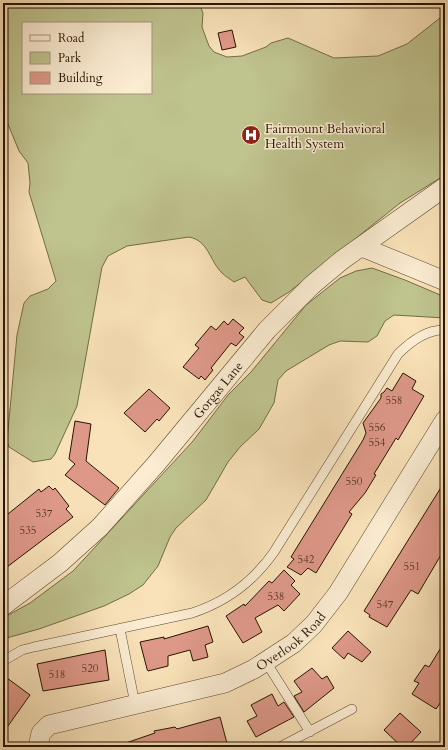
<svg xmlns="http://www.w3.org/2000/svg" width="448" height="750" viewBox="0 0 448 750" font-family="Cardo,serif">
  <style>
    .green { fill: #bfc38e; stroke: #736c47; fill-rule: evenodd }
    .building { fill: #de9888; stroke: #271400 }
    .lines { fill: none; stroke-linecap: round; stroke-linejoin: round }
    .lane-casing { stroke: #5c482e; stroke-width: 10 }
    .street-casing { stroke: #5c482e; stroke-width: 20 }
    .lane { stroke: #fbecd2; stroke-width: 9 }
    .street { stroke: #fbecd2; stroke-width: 19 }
    .labels { text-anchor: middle; stroke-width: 3; stroke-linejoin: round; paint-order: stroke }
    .number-label { font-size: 11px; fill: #553522 }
    .poi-label { font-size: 13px; fill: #271400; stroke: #fbecd2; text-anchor: start }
    .street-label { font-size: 13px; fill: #271400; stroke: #fbecd2 }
  </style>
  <rect width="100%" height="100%" fill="#f9e2b9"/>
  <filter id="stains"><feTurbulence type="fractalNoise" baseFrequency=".005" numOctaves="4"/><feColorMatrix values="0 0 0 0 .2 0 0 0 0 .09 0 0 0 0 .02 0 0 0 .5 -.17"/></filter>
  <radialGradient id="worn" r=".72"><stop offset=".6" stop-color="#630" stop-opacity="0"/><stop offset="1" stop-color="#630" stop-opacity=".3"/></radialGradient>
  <path class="green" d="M 3,3 L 199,3 L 203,13 L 202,27 L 209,46 L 214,52 L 227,57 L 242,56 L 266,47 L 271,43 L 288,38 L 334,58 L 378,56 L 407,44 L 445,14 L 445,175 L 400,203 L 289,292 L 271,303 L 262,300 L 245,277 L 234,282 C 230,279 225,276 222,273 C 209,260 209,241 189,237 L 127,246 L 108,256 L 102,267 L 77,406 L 55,454 L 51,459 L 33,462 L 9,447 L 7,441 L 17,335 L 24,303 L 30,296 L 48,289 L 56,281 L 29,192 L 30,183 L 28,163 L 19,151 L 3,112 L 3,80 L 7,77 L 3,54 ZM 23,23 L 151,23 L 151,93 L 23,93 Z
    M 372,268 L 405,280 L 445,297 L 445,318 L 394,315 L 385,321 L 377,336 L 368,342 L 340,341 L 329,345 L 286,371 L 278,380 L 274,403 L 259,429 L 240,447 L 228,462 L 206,500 L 176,528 L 170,537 L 158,566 L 143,585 L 129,594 L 104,606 L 39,629 L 3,639 L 3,618 L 30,603 L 73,571 L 193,441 L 228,395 L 251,372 L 306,305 L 340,278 L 356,271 Z"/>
  <path class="building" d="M 232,30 L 236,47 L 222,50 L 218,33 Z
    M 233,319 L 244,328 L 239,333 L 244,337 L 236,346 L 231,343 L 211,368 L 213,370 L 205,380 L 201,376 L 199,379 L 183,367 L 199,348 L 195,345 L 211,326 L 216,330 L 224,321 L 228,325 Z
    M 403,373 L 416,381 L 412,389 L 424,396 L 398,440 L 396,438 L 374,474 L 376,475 L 365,493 L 349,512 L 352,514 L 316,573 L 308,568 L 301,575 L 287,567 L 294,559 L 291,557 L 363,440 L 366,433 L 363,423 L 381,398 L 381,394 L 384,392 L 387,388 L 392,391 Z
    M 149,389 L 170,408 L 159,421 L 157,419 L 145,432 L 124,413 Z
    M 75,421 L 91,424 L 86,461 L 119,488 L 105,505 L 65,475 L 75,464 L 69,459 Z
    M 445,481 L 445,548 L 418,594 L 411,590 L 387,627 L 369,617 L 370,615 L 364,611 Z
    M 49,486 L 53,490 L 55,488 L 69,506 L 66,509 L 73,517 L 3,570 L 3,518 L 39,489 L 41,492 Z
    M 284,570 L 295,581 L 291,585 L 300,594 L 284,611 L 278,605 L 255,618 L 262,632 L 243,643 L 226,616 L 244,604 L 245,606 L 269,581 L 272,583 Z
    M 208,626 L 213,642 L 205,645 L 208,657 L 193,661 L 190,650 L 168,656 L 168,666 L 148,671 L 147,669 L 140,642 L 164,637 L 164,639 Z
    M 348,631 L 371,652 L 362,662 L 348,653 L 344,659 L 332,648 Z
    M 445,641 L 445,696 L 436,709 L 412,694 L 419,683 L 414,681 L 425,665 L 429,667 Z
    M 105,650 L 109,680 L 43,691 L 37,664 Z
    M 312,668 L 322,679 L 327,676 L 334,688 L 304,712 L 294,696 L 302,692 L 294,681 Z
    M 3,675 L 30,695 L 3,733 Z
    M 272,694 L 278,706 L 284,702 L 294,717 L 256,737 L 247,721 L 257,716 L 251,705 Z
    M 400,713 L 421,732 L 407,747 L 402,747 L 384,730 Z
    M 220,717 L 228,747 L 120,747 L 120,745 L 155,733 L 154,731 L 175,727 L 177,729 Z"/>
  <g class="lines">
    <defs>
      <path id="lane" d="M 120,629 L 135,704
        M 3,661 L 22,650 L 34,647 L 192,613 C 226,602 253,582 274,552 L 398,354 C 410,342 427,329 445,330
        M 266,662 L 310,732
        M 280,747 L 352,709"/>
      <g id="street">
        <path d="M 362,247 L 445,281"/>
        <path id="s1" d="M 3,606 L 60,563 L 100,527 L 156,464 L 267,330 L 312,285 L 342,260 L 445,187"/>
        <path id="s2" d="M 38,747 L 41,733 L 49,725 L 225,683 L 254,669 L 294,643 L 314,624 L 338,593 L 445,420"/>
      </g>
    </defs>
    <use href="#lane" class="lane-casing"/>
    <use href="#street" class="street-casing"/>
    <use href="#lane" class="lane"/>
    <use href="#street" class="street"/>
  </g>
  <defs>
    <symbol id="hospital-disc" viewBox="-11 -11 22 22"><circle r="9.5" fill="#8f2418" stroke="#fbecd2"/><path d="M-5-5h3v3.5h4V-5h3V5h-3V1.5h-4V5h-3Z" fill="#fff"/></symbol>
  </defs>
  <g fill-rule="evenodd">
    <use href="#hospital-disc" x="240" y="124" width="22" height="22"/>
  </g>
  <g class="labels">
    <g class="number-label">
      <text x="394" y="404">558</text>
      <text x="377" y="431">556</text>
      <text x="377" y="446">554</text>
      <text x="354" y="485">550</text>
      <text x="44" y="517">537</text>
      <text x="28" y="534">535</text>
      <text x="306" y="563">542</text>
      <text x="412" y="570">551</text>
      <text x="276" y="600">538</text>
      <text x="385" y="608">547</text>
      <text x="90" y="672">520</text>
      <text x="57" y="678">518</text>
    </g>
    <g class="poi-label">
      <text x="265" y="133">Fairmount Behavioral<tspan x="265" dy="15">Health System</tspan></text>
    </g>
    <g class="street-label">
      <text dy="5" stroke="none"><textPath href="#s1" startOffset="306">Gorgas Lane</textPath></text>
      <text dy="5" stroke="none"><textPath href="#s2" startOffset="285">Overlook Road</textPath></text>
    </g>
  </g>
  <rect width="448" height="750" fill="none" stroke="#f9e2b9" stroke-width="16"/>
  <rect x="4" y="4" width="440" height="742" fill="none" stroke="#271400" stroke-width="2"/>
  <rect x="8" y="8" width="432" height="734" fill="none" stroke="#271400"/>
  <rect x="22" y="22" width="130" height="72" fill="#fbecd2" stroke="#a6967e"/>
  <rect x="30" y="35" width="20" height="6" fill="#fbecd2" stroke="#a6967e"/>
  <text x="58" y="42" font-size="12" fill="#271400">Road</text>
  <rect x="30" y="52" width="20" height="12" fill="#bfc38e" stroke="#a6967e"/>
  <text x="58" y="62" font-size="12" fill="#271400">Park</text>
  <rect x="30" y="72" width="20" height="12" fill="#de9888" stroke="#a6967e"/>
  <text x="58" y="82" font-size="12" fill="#271400">Building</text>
  <rect width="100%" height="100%" filter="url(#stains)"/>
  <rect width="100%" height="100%" fill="url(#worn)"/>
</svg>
